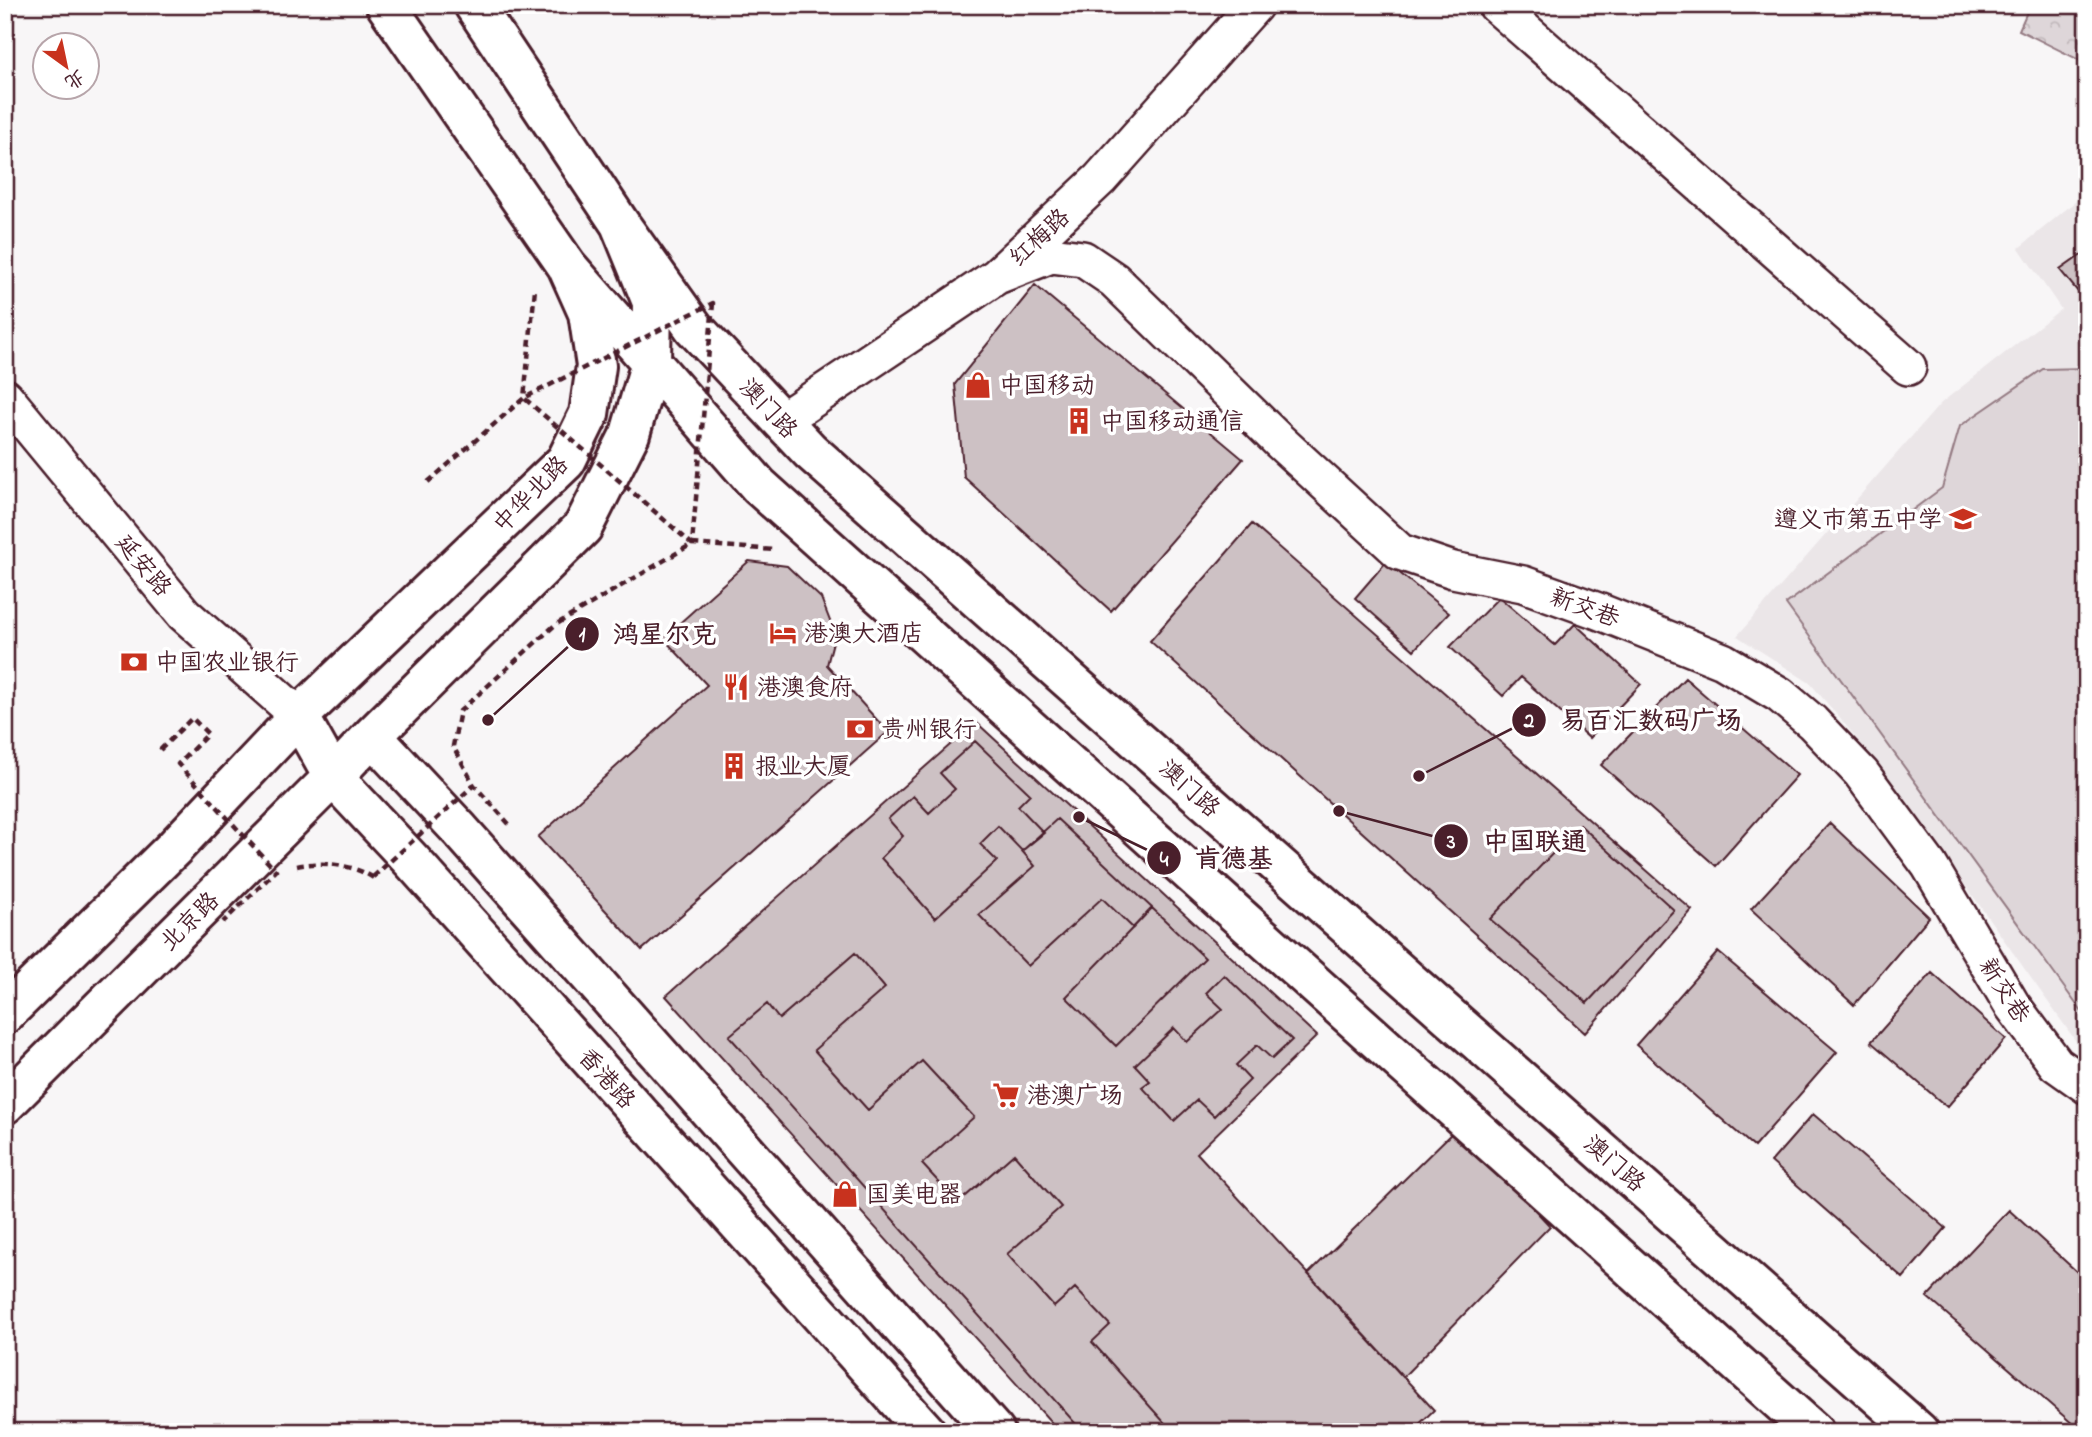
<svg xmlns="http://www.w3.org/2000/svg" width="2092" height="1437" viewBox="0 0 2092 1437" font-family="'Indie Flower','LXGW WenKai TC',sans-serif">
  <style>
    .built { fill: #ebe6e8 }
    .forest { fill: url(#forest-crowns); stroke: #947a82; stroke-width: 2 }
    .pitch { fill: #ded6d9; stroke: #947a82; stroke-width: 2 }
    .building { fill: #cdc1c4; stroke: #4a1f2b; stroke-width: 2 }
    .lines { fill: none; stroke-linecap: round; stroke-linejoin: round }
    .minor-casing { stroke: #4a1f2b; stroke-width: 40 }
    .major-casing { stroke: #4a1f2b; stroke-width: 44 }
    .path { stroke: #4a1f2b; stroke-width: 4.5; stroke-dasharray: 7 5; stroke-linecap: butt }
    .minor { stroke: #fff; stroke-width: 35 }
    .major { stroke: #fff; stroke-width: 38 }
    .path-bridge { stroke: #4a1f2b; stroke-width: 4.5; stroke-dasharray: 7 5; stroke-linecap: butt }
    .labels { text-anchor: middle; stroke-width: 7; stroke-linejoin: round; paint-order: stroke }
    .street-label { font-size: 24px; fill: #4a1f2b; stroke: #fff }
    .poi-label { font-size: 24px; fill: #4a1f2b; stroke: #fff; text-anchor: start }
    .leader { fill: none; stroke: #4a1f2b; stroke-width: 2.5 }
    .callout-dot { fill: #4a1f2b; stroke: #fff; stroke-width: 2.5 }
    .mark-label { font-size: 21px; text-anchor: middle; font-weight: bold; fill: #fff }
    .callout-label { font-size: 26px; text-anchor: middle; font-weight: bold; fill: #4a1f2b; stroke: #fff; stroke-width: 7; stroke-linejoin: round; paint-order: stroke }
  </style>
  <defs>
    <pattern id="forest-crowns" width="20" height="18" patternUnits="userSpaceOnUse" patternTransform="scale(1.75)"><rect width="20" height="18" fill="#ded6d9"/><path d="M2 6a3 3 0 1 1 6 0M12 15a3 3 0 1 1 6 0" fill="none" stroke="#c0b7ba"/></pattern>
  </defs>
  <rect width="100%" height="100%" fill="#f8f6f7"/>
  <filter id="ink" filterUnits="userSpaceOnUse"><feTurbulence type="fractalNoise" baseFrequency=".0143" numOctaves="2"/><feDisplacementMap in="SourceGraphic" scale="14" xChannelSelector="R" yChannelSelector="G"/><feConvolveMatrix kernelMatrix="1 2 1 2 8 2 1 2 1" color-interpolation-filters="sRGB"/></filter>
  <g filter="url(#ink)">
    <path class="built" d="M 2087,192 L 2087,1051 L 2080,1047 L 1885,772 L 1810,683 L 1737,636 L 1941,403 L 2061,309 L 2019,248 Z"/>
    <path class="forest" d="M 2030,5 L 2087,5 L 2087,64 L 2019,30 Z"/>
    <path class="pitch" d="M 2087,368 L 2087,1019 L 1786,604 L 1942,488 L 1960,426 L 2043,369 Z"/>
    <path class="building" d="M 2087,251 L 2087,303 L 2060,270 Z
      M 1035,285 L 1243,459 L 1111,611 L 964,477 L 955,384 Z
      M 1252,524 L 1692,910 L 1585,1033 L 1150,641 Z
      M 749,561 L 787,566 L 821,598 L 835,634 L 827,665 L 888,732 L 642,950 L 538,837 L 707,685 L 663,638 Z
      M 1386,562 L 1449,613 L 1414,650 L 1355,598 Z
      M 1499,597 L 1555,645 L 1575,624 L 1641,684 L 1589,738 L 1521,677 L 1503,696 L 1450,647 Z
      M 1685,678 L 1797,775 L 1716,866 L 1601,765 Z
      M 976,722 L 1317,1036 L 1197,1153 L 1434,1410 L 1411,1432 L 1060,1432 L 666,996 Z
      M 975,741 L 1030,794 L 1018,806 L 1044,833 L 1022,851 L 998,826 L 980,844 L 997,861 L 935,918 L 881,858 L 903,836 L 888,819 L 913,796 L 929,813 L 955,789 L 940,773 Z
      M 1057,819 L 1152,908 L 1133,928 L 1102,898 L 1028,966 L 979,915 L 1035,866 L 1022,851 Z
      M 1830,823 L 1929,917 L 1854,1005 L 1751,909 Z
      M 1580,825 L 1674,910 L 1587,1003 L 1490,919 Z
      M 1152,908 L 1205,958 L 1116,1046 L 1066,997 Z
      M 1718,952 L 1837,1052 L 1754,1147 L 1636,1045 Z
      M 855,953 L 885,988 L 814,1050 L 868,1110 L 922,1061 L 974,1117 L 922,1164 L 958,1203 L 1014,1154 L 1061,1207 L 1007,1254 L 1054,1307 L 1075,1288 L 1110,1325 L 1092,1342 L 1173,1432 L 1083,1432 L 729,1036 L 767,1004 L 779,1019 Z
      M 1932,973 L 2006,1039 L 1947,1107 L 1871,1042 Z
      M 1224,975 L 1292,1040 L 1272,1059 L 1257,1045 L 1236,1065 L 1250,1080 L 1214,1116 L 1197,1100 L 1174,1121 L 1142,1087 L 1150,1081 L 1135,1065 L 1174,1028 L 1187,1042 L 1223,1009 L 1206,993 Z
      M 1813,1114 L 1946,1228 L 1903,1278 L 1771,1162 Z
      M 1457,1128 L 1550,1226 L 1403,1377 L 1308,1274 Z
      M 2009,1210 L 2087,1281 L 2087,1432 L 2082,1432 L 1927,1297 Z"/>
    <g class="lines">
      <defs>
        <path id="minor" d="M 1496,5 L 1908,367
          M 997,276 L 1051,255 L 1083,259 L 1114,280 L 1278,440 L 1400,552 L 1453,570 L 1523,584 L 1598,611 L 1723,661 L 1780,695 L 1812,722 L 1861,773 L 1929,865 L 2012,1005 L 2056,1064 L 2087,1086
          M 5,397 L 184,614 L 299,716
          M 782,420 L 997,276 L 1100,179 L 1255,5"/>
        <path id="major" d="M 620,224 L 694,328 L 810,451 L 1919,1432
          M 567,266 L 759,486 L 1814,1432
          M 299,716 L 333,777 L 412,861 L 926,1432
          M 372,736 L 460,830 L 995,1432
          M 5,1014 L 174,848 L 299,716 L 566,461 L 589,414 L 596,366 L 588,313 L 567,266 L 386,5
          M 5,1104 L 333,777 L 372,736 L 583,527 L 630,434 L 651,362 L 652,302 L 620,224 L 474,5"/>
      </defs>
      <use href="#minor" class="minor-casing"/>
      <use href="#major" class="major-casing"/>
      <path class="path" d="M 428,482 L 524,398 L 535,289
        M 509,824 L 474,785 L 453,746 L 460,711 L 555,625 L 692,544 L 776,550
        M 297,866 C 321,861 356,864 376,880"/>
      <use href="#minor" class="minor"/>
      <use href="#major" class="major"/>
      <path class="path-bridge" d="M 713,303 L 692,544 L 524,398 Z
        M 160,750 L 192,718 L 208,734 L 178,764 L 276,871 L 223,922
        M 373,877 L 474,785"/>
    </g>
  </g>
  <defs>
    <symbol id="shop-bare" viewBox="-9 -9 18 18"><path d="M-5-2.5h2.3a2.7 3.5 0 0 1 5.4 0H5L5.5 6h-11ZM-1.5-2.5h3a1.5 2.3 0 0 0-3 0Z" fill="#c8321e" stroke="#fff" stroke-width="2.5" paint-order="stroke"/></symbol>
    <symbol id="building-bare" viewBox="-9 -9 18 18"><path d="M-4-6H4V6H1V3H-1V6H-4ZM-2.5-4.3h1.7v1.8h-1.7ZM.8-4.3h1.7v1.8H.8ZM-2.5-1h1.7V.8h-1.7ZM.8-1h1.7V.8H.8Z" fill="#c8321e" stroke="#fff" stroke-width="2.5" paint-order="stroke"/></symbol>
    <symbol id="school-bare" viewBox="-9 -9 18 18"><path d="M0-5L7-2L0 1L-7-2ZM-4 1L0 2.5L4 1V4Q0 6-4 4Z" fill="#c8321e" stroke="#fff" stroke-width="2.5" paint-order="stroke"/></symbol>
    <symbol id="hotel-bare" viewBox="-9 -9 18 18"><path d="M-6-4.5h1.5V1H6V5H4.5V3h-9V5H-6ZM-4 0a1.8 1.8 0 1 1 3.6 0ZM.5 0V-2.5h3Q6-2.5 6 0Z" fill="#c8321e" stroke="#fff" stroke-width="2.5" paint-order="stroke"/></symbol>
    <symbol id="bank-bare" viewBox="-9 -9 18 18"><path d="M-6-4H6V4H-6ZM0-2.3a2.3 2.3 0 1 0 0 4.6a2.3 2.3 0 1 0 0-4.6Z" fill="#c8321e" stroke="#fff" stroke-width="2.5" paint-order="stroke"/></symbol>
    <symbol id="restaurant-bare" viewBox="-9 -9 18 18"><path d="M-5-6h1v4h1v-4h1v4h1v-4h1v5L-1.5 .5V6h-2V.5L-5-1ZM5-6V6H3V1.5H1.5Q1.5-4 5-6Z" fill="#c8321e" stroke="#fff" stroke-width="2.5" paint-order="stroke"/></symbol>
    <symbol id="supermarket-bare" viewBox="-9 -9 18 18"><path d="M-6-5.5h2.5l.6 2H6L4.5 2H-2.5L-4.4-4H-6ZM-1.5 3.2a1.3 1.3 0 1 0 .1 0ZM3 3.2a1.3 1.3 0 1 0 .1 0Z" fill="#c8321e" stroke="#fff" stroke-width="2.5" paint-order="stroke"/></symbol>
  </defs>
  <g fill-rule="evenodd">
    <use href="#shop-bare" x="959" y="366" width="38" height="38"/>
    <use href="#building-bare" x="1060" y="402" width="38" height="38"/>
    <use href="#school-bare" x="1944" y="500" width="38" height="38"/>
    <use href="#hotel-bare" x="764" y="614" width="38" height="38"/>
    <use href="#bank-bare" x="115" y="643" width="38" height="38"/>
    <use href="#restaurant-bare" x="717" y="668" width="38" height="38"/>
    <use href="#bank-bare" x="841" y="710" width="38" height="38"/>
    <use href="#building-bare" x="715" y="747" width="38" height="38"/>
    <use href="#supermarket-bare" x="987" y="1076" width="38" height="38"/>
    <use href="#shop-bare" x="826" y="1175" width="38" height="38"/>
  </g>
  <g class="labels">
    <g class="street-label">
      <text transform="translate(1039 237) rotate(-43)" y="8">红梅路</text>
      <text transform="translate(769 408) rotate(47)" y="8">澳门路</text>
      <text transform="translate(530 494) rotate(-46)" y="8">中华北路</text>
      <text transform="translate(144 565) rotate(50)" y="8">延安路</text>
      <text transform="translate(1585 607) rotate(20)" y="8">新交巷</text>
      <text transform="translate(1190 788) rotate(42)" y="8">澳门路</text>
      <text transform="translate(189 921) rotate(-45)" y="8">北京路</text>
      <text transform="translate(2005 990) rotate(57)" y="8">新交巷</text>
      <text transform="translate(607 1078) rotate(48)" y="8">香港路</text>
      <text transform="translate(1615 1163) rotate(41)" y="8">澳门路</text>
    </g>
    <g class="poi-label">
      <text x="999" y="393">中国移动</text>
      <text x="1100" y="429">中国移动通信</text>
      <text x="1942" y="527" text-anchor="end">遵义市第五中学</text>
      <text x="804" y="641">港澳大酒店</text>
      <text x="155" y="670">中国农业银行</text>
      <text x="757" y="695">港澳食府</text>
      <text x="881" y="737">贵州银行</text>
      <text x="755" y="774">报业大厦</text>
      <text x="1027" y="1103">港澳广场</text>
      <text x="866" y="1202">国美电器</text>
    </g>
  </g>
  <path class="leader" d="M488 720L582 634M1419 776L1529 720M1339 811L1451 841M1079 817L1164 858"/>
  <g class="callout-dot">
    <circle cx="488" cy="720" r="7"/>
    <circle cx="1419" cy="776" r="7"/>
    <circle cx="1339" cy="811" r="7"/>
    <circle cx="1079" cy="817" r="7"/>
    <circle cx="582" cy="634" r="18"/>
    <circle cx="1529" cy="720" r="18"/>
    <circle cx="1451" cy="841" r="18"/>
    <circle cx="1164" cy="858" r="18"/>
  </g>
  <g class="mark-label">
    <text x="582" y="641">1</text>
    <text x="1529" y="727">2</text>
    <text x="1451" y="848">3</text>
    <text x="1164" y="866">4</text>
  </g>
  <g class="callout-label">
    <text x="665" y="643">鸿星尔克</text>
    <text x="1651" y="729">易百汇数码广场</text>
    <text x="1535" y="850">中国联通</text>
    <text x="1234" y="867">肯德基</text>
  </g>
  <rect width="2092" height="1437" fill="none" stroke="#fff" stroke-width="28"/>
  <rect x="14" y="14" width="2064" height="1409" fill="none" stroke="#4a1f2b" stroke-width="2.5" filter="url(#ink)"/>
  <g transform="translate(66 66) rotate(147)"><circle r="33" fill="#ffffff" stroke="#b7a5aa" stroke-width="2"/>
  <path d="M0-5L12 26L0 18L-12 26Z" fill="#c8321e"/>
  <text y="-10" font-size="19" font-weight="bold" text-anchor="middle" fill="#4a1f2b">北</text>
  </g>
</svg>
